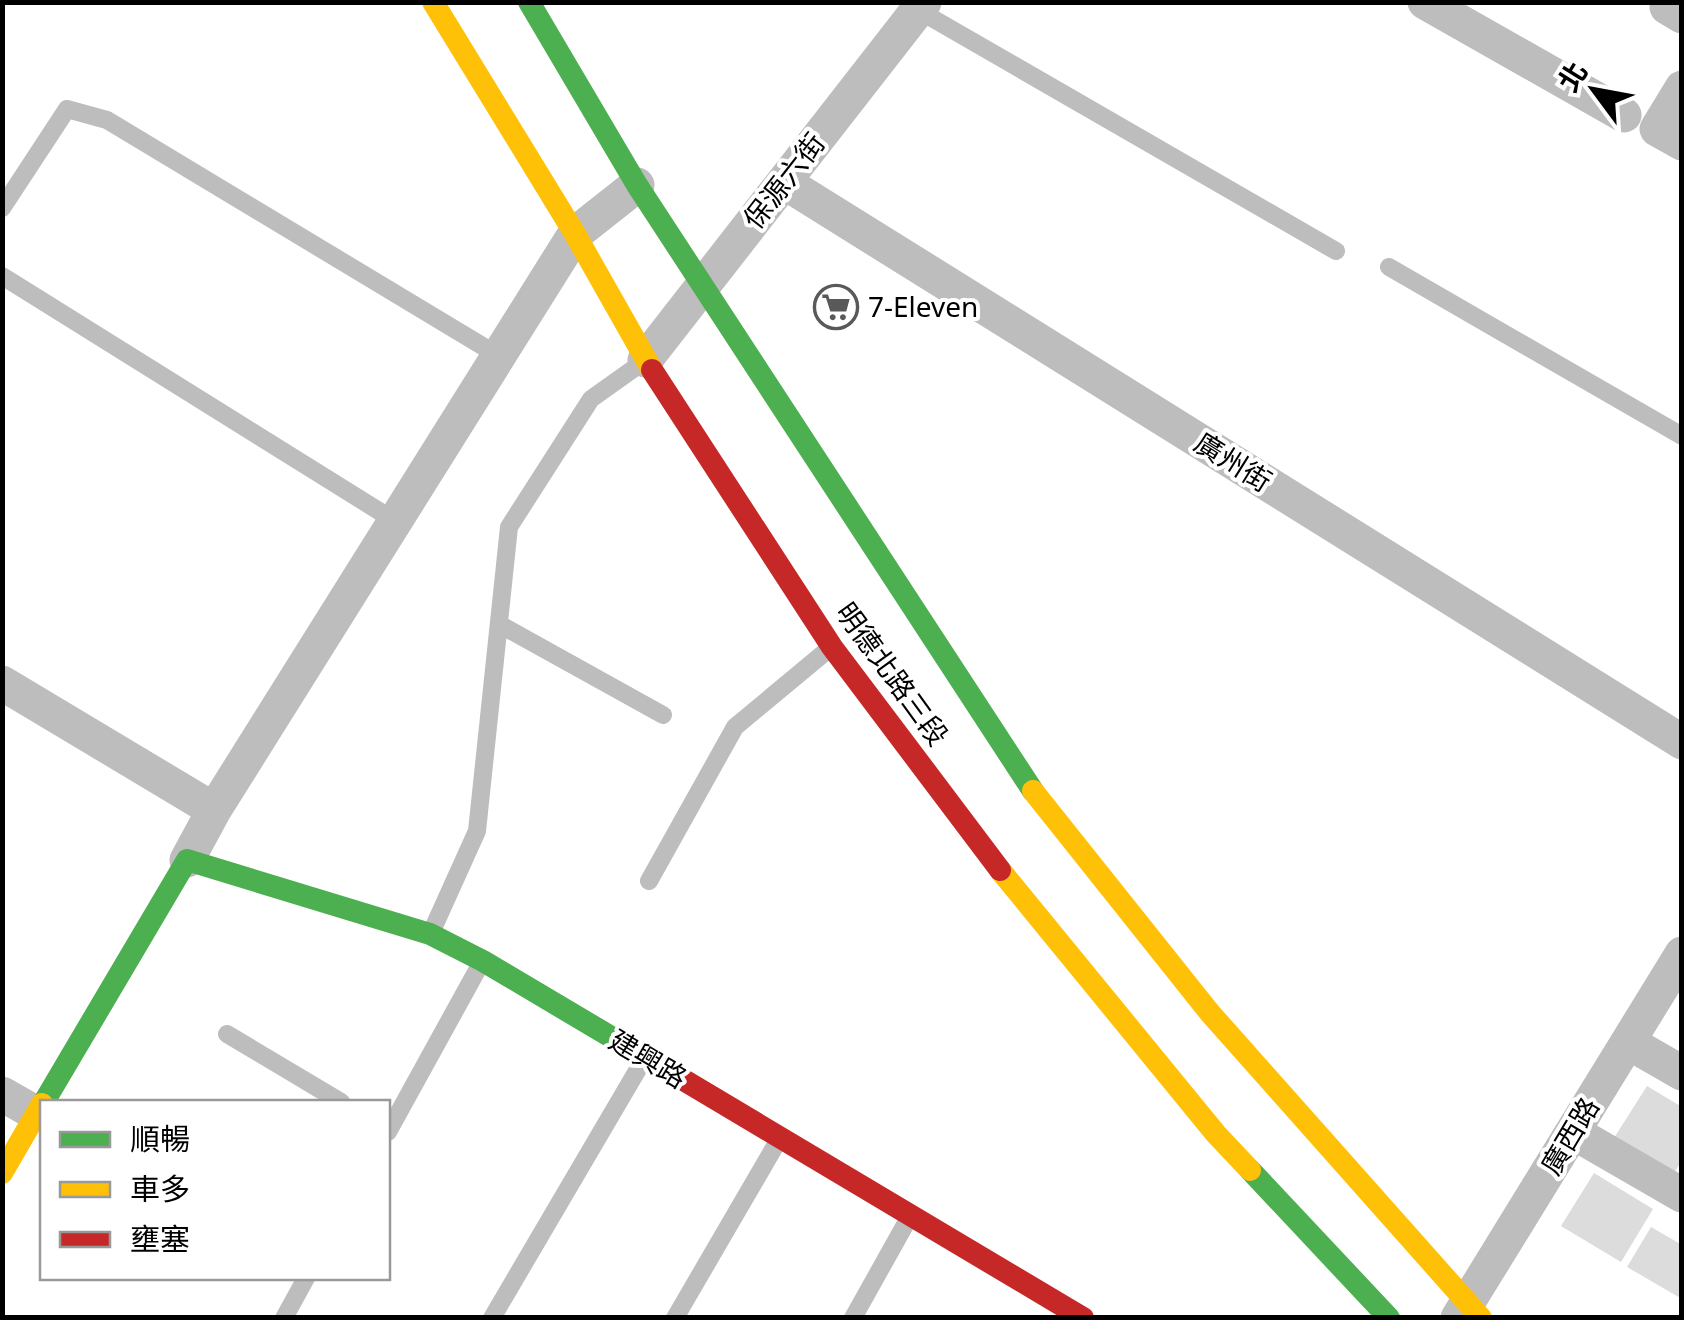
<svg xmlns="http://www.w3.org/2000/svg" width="1684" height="1320" viewBox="0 0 1684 1320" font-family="'Noto Sans','Noto Sans TC',sans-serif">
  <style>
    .building { fill: #dcdcdc }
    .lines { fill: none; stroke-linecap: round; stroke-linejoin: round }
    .lane { stroke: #bdbdbd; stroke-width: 18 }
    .street { stroke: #bdbdbd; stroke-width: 35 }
    .fast { stroke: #4caf50; stroke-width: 22 }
    .slow { stroke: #ffc107; stroke-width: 22 }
    .jam { stroke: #c62828; stroke-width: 22 }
    .labels { text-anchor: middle; stroke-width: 8; stroke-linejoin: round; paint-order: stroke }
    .street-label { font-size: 28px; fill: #000; stroke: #fff }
    .poi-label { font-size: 28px; fill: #000; stroke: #fff; text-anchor: start }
  </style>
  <rect width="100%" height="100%" fill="#fff"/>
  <path class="building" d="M 1647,1086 L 1682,1107 L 1682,1161 L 1673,1174 L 1614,1138 Z
    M 1594,1173 L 1653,1209 L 1621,1262 L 1561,1226 Z
    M 1651,1227 L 1682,1245 L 1682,1299 L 1627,1267 Z"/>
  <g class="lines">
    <path class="lane" d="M 918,10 L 1336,251
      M 2,208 L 67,109 L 107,120 L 499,356
      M 1389,267 L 1682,436
      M 2,276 L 395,521
      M 499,624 L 663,715
      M 649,881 L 735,727 L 830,648
      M 431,933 L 477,831 L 509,527 L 591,399 L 643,362
      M 227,1034 L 341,1102
      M 388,1132 L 480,965
      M 284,1318 L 306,1278
      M 492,1318 L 644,1059
      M 675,1318 L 778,1141
      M 853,1318 L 910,1216"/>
    <path class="street" d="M 1425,2 L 1624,115
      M 1670,2 L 1667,7 L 1682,16
      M 1682,88 L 1657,129 L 1682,143
      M 784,182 L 1682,742
      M 645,360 L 924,2
      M 2,683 L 214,810
      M 187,860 L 214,810 L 575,234 L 637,185
      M 1628,1042 L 1682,1073
      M 2,1094 L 37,1114
      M 1573,1132 L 1682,1195
      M 1458,1318 L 1682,954"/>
    <path class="fast" d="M 529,2 L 637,185 L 1033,791
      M 44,1102 L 187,860 L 430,934 L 483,961 L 682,1079
      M 1250,1170 L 1389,1318"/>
    <path class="slow" d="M 433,2 L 575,234 L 652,370
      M 1033,791 L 1210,1013 L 1481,1318
      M 1000,870 L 1216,1134 L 1250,1170
      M 2,1173 L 42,1104"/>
    <path class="jam" d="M 652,370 L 832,647 L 1000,870
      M 682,1079 L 1083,1318"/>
  </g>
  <defs>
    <symbol id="supermarket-ring" viewBox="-11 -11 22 22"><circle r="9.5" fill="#fff" stroke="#595959" stroke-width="1.5"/><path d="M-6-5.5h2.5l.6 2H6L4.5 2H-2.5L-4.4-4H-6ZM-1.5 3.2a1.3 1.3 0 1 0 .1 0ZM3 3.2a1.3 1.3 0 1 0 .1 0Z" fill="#595959"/></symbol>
  </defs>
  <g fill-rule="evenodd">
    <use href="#supermarket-ring" x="811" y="282" width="50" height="50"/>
  </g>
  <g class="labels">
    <g class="street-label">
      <text transform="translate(784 181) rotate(-52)" y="10">保源六街</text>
      <text transform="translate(1233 462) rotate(32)" y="10">廣州街</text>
      <text transform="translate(892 674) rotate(54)" y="10">明德北路三段</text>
      <text transform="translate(648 1059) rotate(31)" y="10">建興路</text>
      <text transform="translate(1570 1136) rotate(-59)" y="10">廣西路</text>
    </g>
    <g class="poi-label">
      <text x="868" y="317">7-Eleven</text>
    </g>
  </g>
  <rect width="1684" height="1320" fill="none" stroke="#000000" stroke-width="10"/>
  <rect x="40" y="1100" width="350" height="180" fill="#ffffff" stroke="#999999" stroke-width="2.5"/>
  <rect x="60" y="1132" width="50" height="15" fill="#4caf50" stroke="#999999" stroke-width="2.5"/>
  <text x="130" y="1150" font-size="30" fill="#000000">順暢</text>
  <rect x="60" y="1182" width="50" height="15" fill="#ffc107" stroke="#999999" stroke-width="2.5"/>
  <text x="130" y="1200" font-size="30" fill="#000000">車多</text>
  <rect x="60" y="1232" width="50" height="15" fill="#c62828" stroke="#999999" stroke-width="2.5"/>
  <text x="130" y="1250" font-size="30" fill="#000000">壅塞</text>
  <g transform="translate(1594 90) rotate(302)" stroke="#ffffff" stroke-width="8" paint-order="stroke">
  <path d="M0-8L18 38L0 25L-18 38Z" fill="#000000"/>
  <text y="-15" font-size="28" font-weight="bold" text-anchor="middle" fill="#000000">北</text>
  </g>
</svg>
